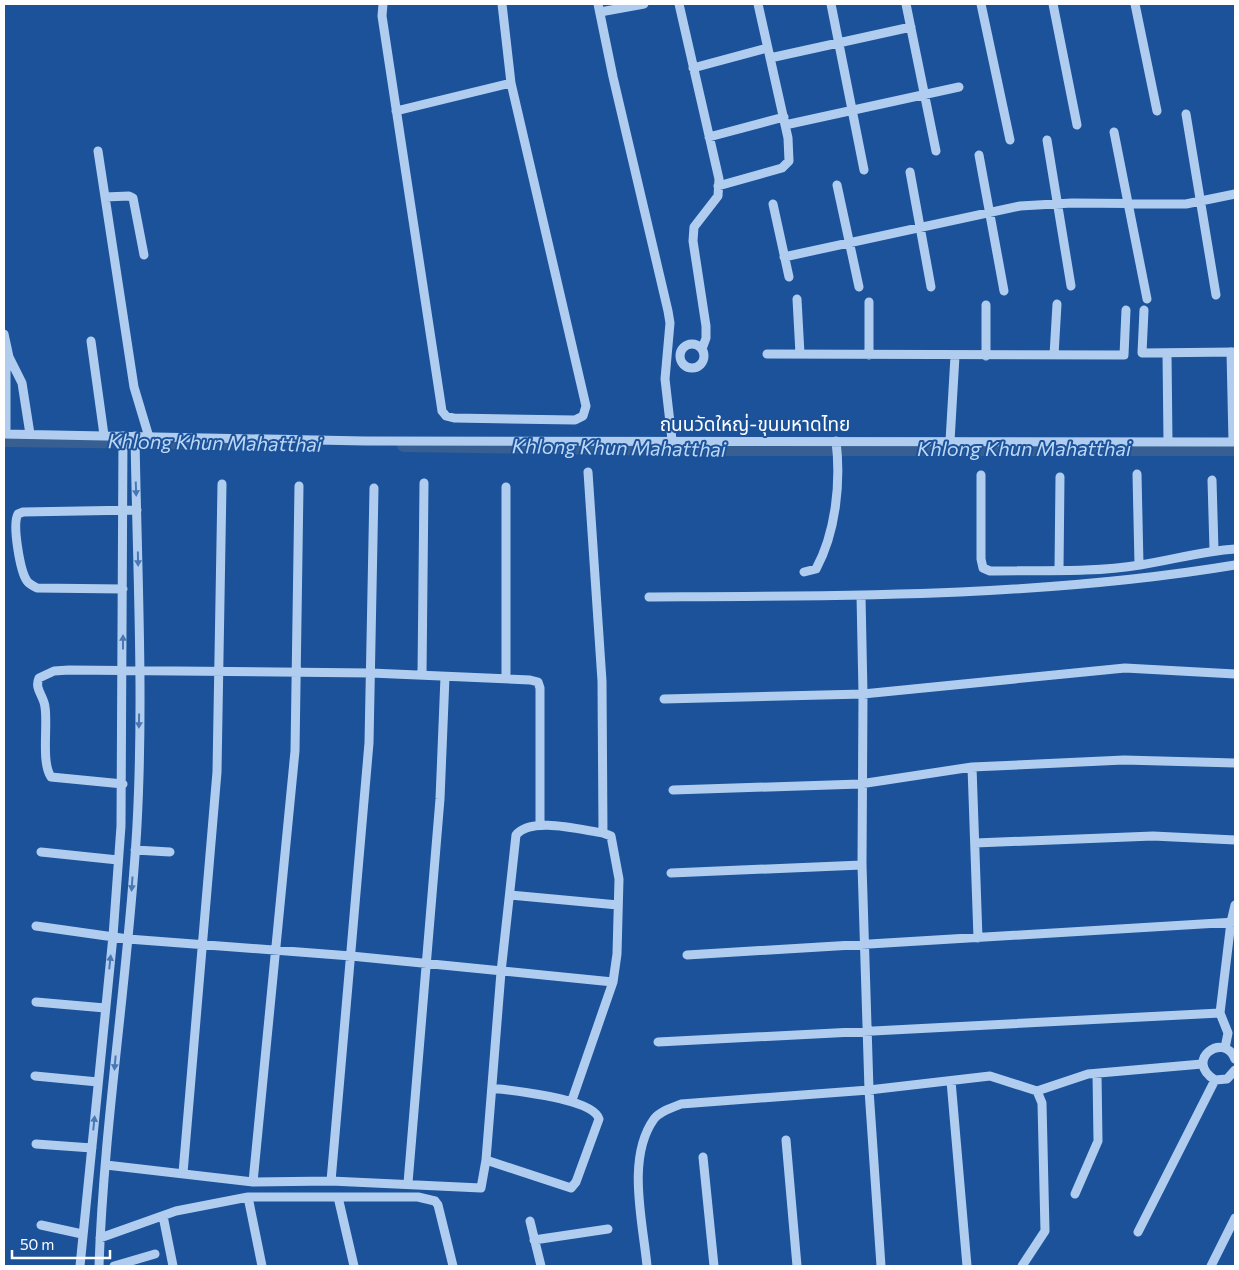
<svg xmlns="http://www.w3.org/2000/svg" width="1239" height="1270" viewBox="0 0 1239 1270" font-family="Commissioner,'Noto Sans Thai',sans-serif">
  <style>
    .lines { fill: none; stroke-linecap: round; stroke-linejoin: round }
    .canal { stroke: #385f92; stroke-width: 14 }
    .minor { stroke: #b0cdf0; stroke-width: 9 }
    .oneway { fill: #4877b3 }
    .labels { text-anchor: middle; stroke-width: 4; stroke-linejoin: round; paint-order: stroke }
    .street-label { font-size: 19px; fill: #fff; stroke: #1b5299 }
    .water-label { font-size: 20px; font-style: italic; fill: #bdd7f7; stroke: #1b5299 }
  </style>
  <rect width="100%" height="100%" fill="#1b5299"/>
  <g class="lines">
    <path class="canal" d="M 4,440 L 248,443
      M 404,445 L 689,449 L 1235,449"/>
    <path class="minor" d="M 383,4 L 382,16 L 442,411 L 446,416 L 454,418 L 575,420 L 583,416 L 586,406 L 511,83 L 502,4
      M 598,4 L 613,77 L 668,311 L 670,323 L 665,379 L 672,440
      M 679,4 L 719,179 L 718,196 L 694,227 L 693,241 L 706,326 L 706,338 L 702,349
      M 831,4 L 864,170
      M 906,4 L 936,151
      M 981,4 L 1010,140
      M 1053,4 L 1077,125
      M 1135,4 L 1157,111
      M 600,12 L 644,4
      M 770,58 L 911,27
      M 693,68 L 767,48
      M 396,111 L 511,83
      M 1186,114 L 1216,295
      M 785,125 L 959,87
      M 1114,132 L 1147,299
      M 709,137 L 784,117
      M 1047,140 L 1071,286
      M 98,151 L 134,387 L 149,437
      M 979,155 L 1004,291
      M 910,172 L 931,287
      M 837,185 L 859,287
      M 718,186 L 782,168 L 789,161 L 788,138 L 758,4
      M 105,197 L 129,196 L 133,198 L 144,255
      M 773,204 L 789,277
      M 784,257 L 1020,206 L 1072,203 L 1186,204 L 1235,194
      M 797,299 L 800,354
      M 1144,310 L 1142,353 L 1235,352
      M 4,334 L 9,357 L 22,383 L 30,434
      M 91,341 L 104,435
      M680 356a12 12 0 1 1 24 0a12 12 0 1 1-24 0Z
      M 1231,352 L 1233,442
      M 1167,353 L 1168,442
      M 767,354 L 1124,355 L 1126,310
      M 869,355 L 869,302
      M 1054,355 L 1057,304
      M 986,356 L 986,305
      M 4,434 L 365,441 L 1235,442
      M 6,434 L 6,371 L 9,357
      M 950,441 L 955,356
      M 588,472 L 602,681 L 603,833
      M 1137,474 L 1139,565
      M 981,475 L 981,559 L 983,568 L 990,571 C 1039,570 1091,573 1140,565 C 1172,560 1203,551 1235,549
      M 1212,480 L 1214,550
      M 506,487 L 506,678
      M 1059,570 L 1060,477
      M 804,572 L 816,569 C 836,532 841,482 836,441
      M 123,589 L 37,588 C 33,586 29,584 27,581 C 20,571 12,524 18,514 L 23,512 L 137,510
      M 861,596 L 863,694 L 862,865 L 869,1090 L 881,1266
      M 649,597 C 844,596 1043,597 1235,565
      M 422,675 L 424,483
      M 664,699 L 863,694 L 1125,668 L 1235,674
      M 972,767 L 978,938
      M 123,784 L 51,777 C 41,762 48,726 45,707 C 44,696 34,689 39,678 L 54,671 L 69,670 L 371,673 L 530,680 L 538,682 L 540,688 L 540,824
      M 673,790 L 860,784 L 972,767 L 1124,760 L 1235,763
      M 975,843 L 1153,836 L 1235,840
      M 135,850 L 170,852
      M 41,852 L 118,860
      M 671,873 L 862,865
      M 510,895 L 618,905
      M 36,926 L 128,939 L 351,956 L 613,982
      M 687,955 L 1235,922
      M 36,1002 L 105,1008
      M 658,1042 L 1220,1013
      M 1225,1048 L 1228,1033 L 1220,1013 L 1231,922 L 1235,905
      M 1235,1059 C 1224,1031 1183,1060 1215,1080 L 1227,1079 L 1235,1070
      M 35,1076 L 98,1082
      M 951,1081 L 967,1266
      M 786,1140 L 797,1266
      M 36,1144 L 92,1148
      M 703,1157 L 714,1266
      M 486,1160 L 571,1188 L 576,1182 L 599,1119 C 593,1098 513,1091 492,1088
      M 106,1165 L 253,1182 L 331,1181 L 481,1188 L 486,1160 L 501,972 L 516,835 C 531,816 581,830 603,833 L 611,836 L 619,879 L 617,954 L 613,982 L 572,1100
      M 183,1173 L 217,772 L 222,484
      M 331,1181 L 369,743 L 374,488
      M 253,1182 L 295,751 L 299,486
      M 408,1183 L 440,799 L 445,677
      M 1075,1194 L 1098,1141 L 1097,1074
      M 248,1197 L 262,1266
      M 338,1197 L 354,1266
      M 163,1216 L 173,1266
      M 530,1221 L 541,1266
      M 41,1225 L 82,1234
      M 1138,1232 L 1215,1080
      M 100,1238 L 176,1211 L 248,1197 L 418,1197 L 435,1201 L 438,1205 L 453,1266
      M 534,1240 L 608,1229
      M 80,1266 L 113,936 L 121,826 L 123,436
      M 99,1266 C 104,1119 129,972 137,825 C 144,696 137,566 135,436
      M 114,1266 L 155,1254
      M 647,1266 C 643,1222 626,1158 654,1119 C 660,1111 672,1108 681,1104 L 869,1090 L 990,1076 L 1037,1091 L 1088,1074 L 1202,1064
      M 1022,1266 L 1045,1231 L 1042,1103 L 1037,1091
      M 1211,1266 L 1235,1218"/>
  </g>
  <defs><path id="oneway-solid" d="M-6-.8H1V-3.2L6.5 0L1 3.2V.8H-6Z" transform="scale(1.25)"/></defs>
  <g class="oneway">
    <use href="#oneway-solid" transform="translate(136 489) rotate(88)"/>
    <use href="#oneway-solid" transform="translate(138 559) rotate(89)"/>
    <use href="#oneway-solid" transform="translate(123 642) rotate(-90)"/>
    <use href="#oneway-solid" transform="translate(139 721) rotate(91)"/>
    <use href="#oneway-solid" transform="translate(132 884) rotate(94)"/>
    <use href="#oneway-solid" transform="translate(110 962) rotate(-84)"/>
    <use href="#oneway-solid" transform="translate(115 1063) rotate(95)"/>
    <use href="#oneway-solid" transform="translate(94 1123) rotate(-84)"/>
  </g>
  <g class="labels">
    <g class="street-label">
      <text x="755" y="431">ถนนวัดใหญ่-ขุนมหาดไทย</text>
    </g>
    <g class="water-label">
      <text transform="translate(215 443) rotate(1)" y="7">Khlong Khun Mahatthai</text>
      <text transform="translate(619 448) rotate(1)" y="7">Khlong Khun Mahatthai</text>
      <text x="1024" y="456">Khlong Khun Mahatthai</text>
    </g>
  </g>
  <rect width="1239" height="1270" fill="none" stroke="#ffffff" stroke-width="10"/>
  <path d="M12 1250v8h98v-8" fill="none" stroke="#ffffff" stroke-width="2.5"/>
  <text x="20" y="1250" font-size="15" fill="#ffffff" stroke="#1b5299" stroke-width="4" paint-order="stroke">50 m</text>
</svg>
